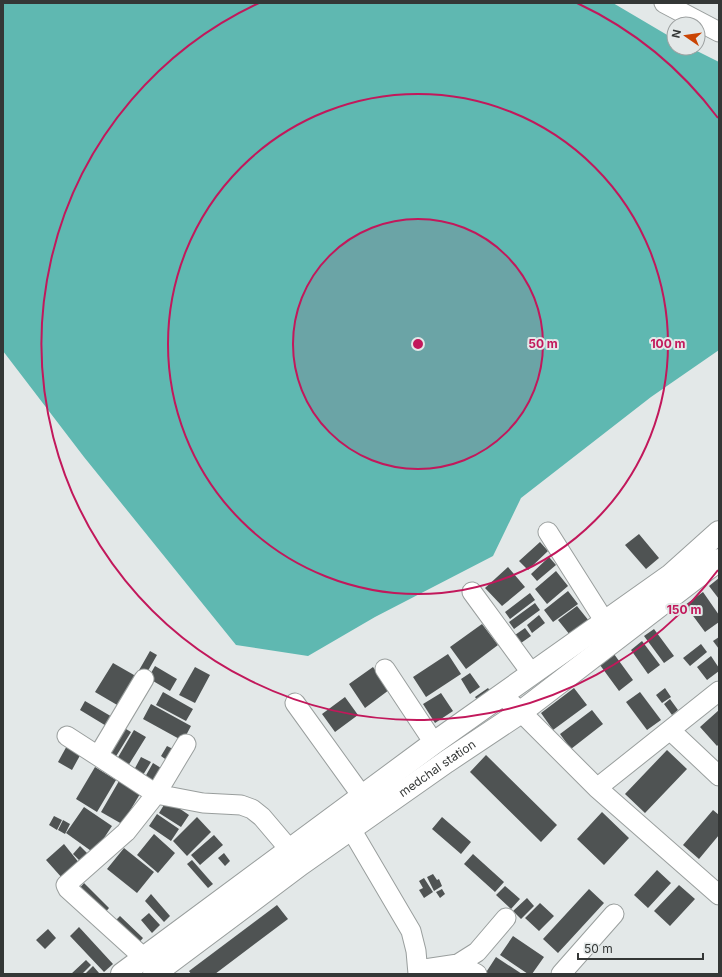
<svg xmlns="http://www.w3.org/2000/svg" width="722" height="977" viewBox="0 0 722 977" font-family="Inter,sans-serif">
  <style>
    .water { fill: #5fb8b1 }
    .building { fill: #4f5353 }
    .lines { fill: none; stroke-linecap: round; stroke-linejoin: round }
    .minor-casing { stroke: #999e9d; stroke-width: 21 }
    .tertiary-casing { stroke: #999e9d; stroke-width: 24 }
    .minor { stroke: #fff; stroke-width: 19 }
    .tertiary { stroke: #fff; stroke-width: 22 }
    .ring { fill: none; stroke: #c2185b; stroke-width: 2 }
    .labels { text-anchor: middle; stroke-width: 4; stroke-linejoin: round; paint-order: stroke }
    .street-label { font-size: 12px; fill: #343736; stroke: #e3e8e8 }
    .centre { fill: #c2185b; stroke: #e3e8e8; stroke-width: 2 }
    .ring-label { font-size: 12px; text-anchor: middle; font-weight: bold; fill: #c2185b; stroke: #e3e8e8; stroke-width: 4; stroke-linejoin: round; paint-order: stroke }
  </style>
  <rect width="100%" height="100%" fill="#e3e8e8"/>
  <path class="water" d="M 3,3 L 613,3 L 674,39 L 674,48 L 691,48 L 719,62 L 719,350 L 651,397 L 521,498 L 493,556 L 375,617 L 308,656 L 236,645 L 84,457 L 3,351 Z"/>
  <path class="building" d="M 639,534 L 659,558 L 646,569 L 625,545 Z
    M 540,542 L 548,551 L 528,570 L 519,561 Z
    M 549,557 L 556,565 L 537,581 L 531,574 Z
    M 508,567 L 525,587 L 502,606 L 485,588 Z
    M 556,571 L 568,586 L 547,604 L 535,589 Z
    M 719,578 L 719,599 L 709,586 Z
    M 568,591 L 578,604 L 553,622 L 544,610 Z
    M 703,592 L 719,615 L 719,622 L 705,632 L 685,605 Z
    M 530,593 L 535,600 L 510,619 L 505,612 Z
    M 535,603 L 540,610 L 514,629 L 509,622 Z
    M 577,606 L 589,621 L 570,635 L 558,620 Z
    M 539,615 L 545,623 L 532,633 L 527,625 Z
    M 482,624 L 498,645 L 466,669 L 450,647 Z
    M 525,628 L 531,636 L 521,643 L 515,635 Z
    M 654,629 L 674,656 L 664,663 L 644,636 Z
    M 719,637 L 719,649 L 713,641 Z
    M 642,641 L 660,665 L 648,674 L 631,650 Z
    M 701,644 L 707,652 L 690,666 L 683,658 Z
    M 150,651 L 157,655 L 145,676 L 138,672 Z
    M 448,654 L 461,674 L 426,697 L 413,677 Z
    M 614,654 L 633,680 L 619,691 L 600,665 Z
    M 711,656 L 719,668 L 719,671 L 707,680 L 697,667 Z
    M 113,663 L 141,679 L 124,709 L 95,692 Z
    M 155,666 L 177,679 L 170,691 L 148,678 Z
    M 195,667 L 210,675 L 195,703 L 179,695 Z
    M 373,667 L 389,690 L 365,708 L 349,684 Z
    M 470,673 L 480,687 L 470,694 L 461,679 Z
    M 488,688 L 492,694 L 479,703 L 475,697 Z
    M 574,688 L 587,705 L 553,730 L 541,713 Z
    M 665,688 L 671,697 L 662,703 L 656,695 Z
    M 163,692 L 193,709 L 186,721 L 156,705 Z
    M 640,692 L 661,720 L 647,730 L 626,702 Z
    M 441,693 L 453,711 L 435,723 L 423,704 Z
    M 345,697 L 358,715 L 335,732 L 322,714 Z
    M 670,699 L 678,710 L 672,715 L 664,704 Z
    M 85,701 L 114,718 L 108,727 L 80,710 Z
    M 151,704 L 191,726 L 183,741 L 143,719 Z
    M 592,710 L 603,724 L 571,749 L 560,734 Z
    M 719,710 L 719,744 L 717,746 L 700,727 Z
    M 121,726 L 131,732 L 115,758 L 105,752 Z
    M 134,730 L 146,737 L 128,766 L 117,759 Z
    M 69,742 L 83,750 L 72,770 L 58,762 Z
    M 167,746 L 175,750 L 168,761 L 161,756 Z
    M 667,750 L 687,769 L 645,813 L 625,794 Z
    M 486,755 L 557,825 L 541,842 L 470,772 Z
    M 141,757 L 151,762 L 143,775 L 134,770 Z
    M 153,763 L 161,768 L 153,781 L 145,777 Z
    M 95,767 L 116,780 L 97,812 L 76,799 Z
    M 119,781 L 140,794 L 122,824 L 101,812 Z
    M 167,800 L 189,815 L 181,827 L 159,813 Z
    M 84,807 L 112,826 L 94,853 L 66,833 Z
    M 713,810 L 719,815 L 719,835 L 699,859 L 683,845 Z
    M 602,812 L 629,838 L 604,865 L 577,839 Z
    M 157,814 L 179,829 L 171,841 L 149,826 Z
    M 54,816 L 62,820 L 57,830 L 49,825 Z
    M 197,817 L 211,832 L 187,856 L 173,841 Z
    M 442,817 L 471,842 L 461,854 L 432,829 Z
    M 63,820 L 70,824 L 65,834 L 58,830 Z
    M 154,834 L 175,853 L 158,873 L 137,855 Z
    M 214,835 L 223,845 L 200,865 L 191,855 Z
    M 64,844 L 80,864 L 63,879 L 46,860 Z
    M 80,846 L 88,854 L 81,862 L 73,854 Z
    M 124,848 L 154,872 L 137,893 L 107,869 Z
    M 224,853 L 230,861 L 225,866 L 218,858 Z
    M 473,854 L 504,882 L 495,892 L 464,864 Z
    M 192,860 L 213,884 L 208,888 L 187,864 Z
    M 657,870 L 671,883 L 648,908 L 634,895 Z
    M 433,874 L 437,880 L 439,879 L 442,886 L 434,891 L 427,877 Z
    M 424,878 L 433,892 L 424,898 L 419,890 L 423,888 L 419,881 Z
    M 84,883 L 109,908 L 103,915 L 78,890 Z
    M 679,885 L 695,899 L 670,926 L 654,911 Z
    M 505,886 L 520,899 L 511,909 L 496,895 Z
    M 442,889 L 445,894 L 440,898 L 436,892 Z
    M 589,889 L 604,903 L 558,953 L 543,939 Z
    M 151,894 L 170,916 L 164,922 L 145,901 Z
    M 527,898 L 534,906 L 521,919 L 513,911 Z
    M 540,903 L 554,916 L 539,931 L 525,918 Z
    M 277,905 L 288,919 L 215,974 L 191,974 L 189,971 Z
    M 149,913 L 160,925 L 152,933 L 141,920 Z
    M 120,916 L 143,938 L 137,945 L 114,922 Z
    M 79,927 L 113,964 L 104,972 L 70,936 Z
    M 48,929 L 56,938 L 45,949 L 36,940 Z
    M 513,936 L 544,957 L 532,974 L 528,974 L 500,955 Z
    M 496,957 L 522,974 L 485,974 Z
    M 86,960 L 91,965 L 82,974 L 71,974 Z
    M 93,966 L 99,973 L 98,974 L 85,974 Z"/>
  <g class="lines">
    <defs>
      <path id="minor" d="M 664,3 L 719,32
        M 548,532 L 605,622
        M 472,592 L 532,674
        M 385,669 L 434,743
        M 502,695 L 521,712 L 597,788 L 719,895
        M 295,703 L 362,796
        M 670,730 L 719,776
        M 67,736 L 98,756
        M 186,744 L 156,794 L 203,803 L 241,805 L 252,809 L 262,817 L 290,850
        M 597,788 L 719,691
        M 345,816 L 351,829 L 411,931 L 416,951 L 418,974
        M 143,957 L 68,889 L 66,885 L 126,832 L 156,794 L 98,756 L 144,679
        M 458,964 L 477,952 L 506,918
        M 418,970 L 458,964 L 477,974
        M 561,974 L 614,914"/>
      <g id="tertiary">
        <path d="M 122,974 L 434,743 L 671,575 L 719,532"/>
        <path id="s1" d="M 154,974 L 301,864 L 446,762 L 521,712 L 719,560"/>
      </g>
    </defs>
    <use href="#minor" class="minor-casing"/>
    <use href="#tertiary" class="tertiary-casing"/>
    <use href="#minor" class="minor"/>
    <use href="#tertiary" class="tertiary"/>
  </g>
  <circle cx="418" cy="344" r="125" fill="#c2185b" fill-opacity=".12"/>
  <g class="ring">
    <circle cx="418" cy="344" r="125"/>
    <circle cx="418" cy="344" r="250"/>
    <path d="M718 570A376 376 0 1 1 259 3M577 3A376 376 0 0 1 718 118"/>
  </g>
  <g class="labels">
    <g class="street-label">
      <text dy="4" stroke="none"><textPath href="#s1" startOffset="350">medchal station</textPath></text>
    </g>
  </g>
  <circle cx="418" cy="344" r="6" class="centre"/>
  <g class="ring-label">
    <text x="543" y="348">50 m</text>
    <text x="668" y="348">100 m</text>
    <text x="684" y="614">150 m</text>
  </g>
  <rect width="722" height="977" fill="none" stroke="#343736" stroke-width="8"/>
  <g transform="translate(686 36) rotate(283)"><circle r="19" fill="#e3e8e8" stroke="#9da1a1"/>
  <path d="M0-3L7 15L0 10L-7 15Z" fill="#ca4403"/>
  <text y="-6" font-size="11" font-weight="bold" text-anchor="middle" fill="#343736">N</text>
  </g>
  <path d="M578 953v6h125v-6" fill="none" stroke="#343736" stroke-width="2"/>
  <text x="584" y="953" font-size="12" fill="#343736" stroke="#e3e8e8" stroke-width="3" paint-order="stroke">50 m</text>
</svg>
